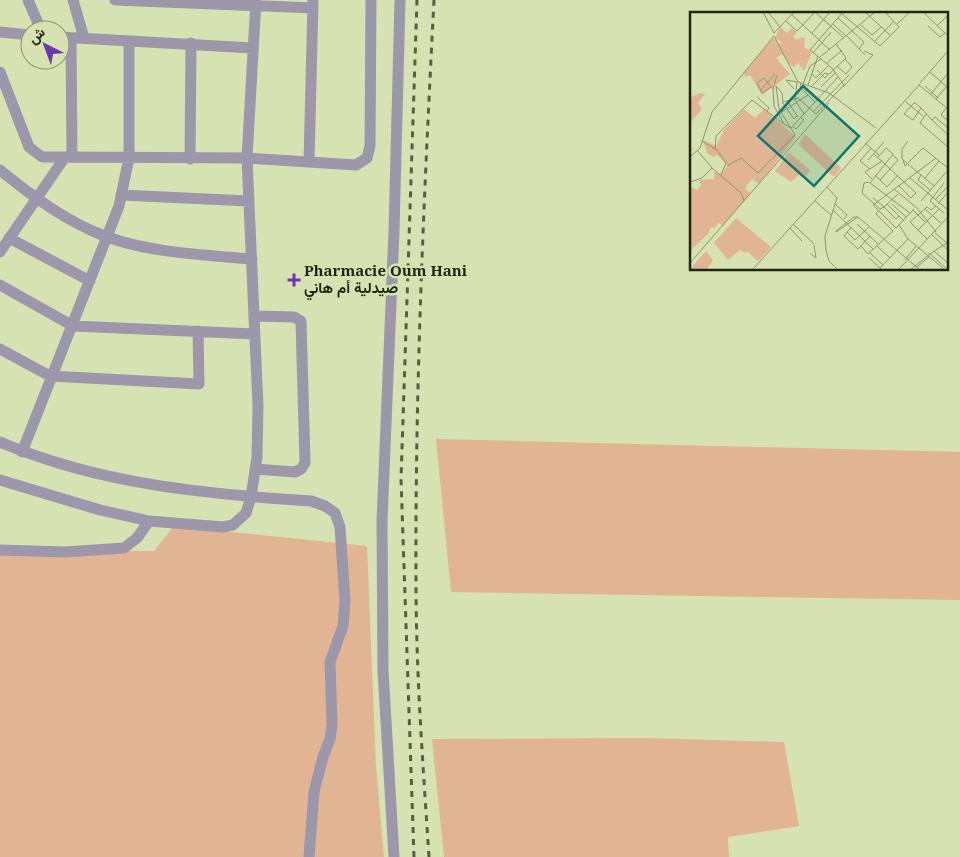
<svg xmlns="http://www.w3.org/2000/svg" width="960" height="857" viewBox="0 0 960 857" font-family="'Noto Serif',Vazirmatn,serif">
  <style>
    .green { fill: #e1b493 }
    .lines { fill: none; stroke-linecap: round; stroke-linejoin: round }
    .minor { stroke: #9c97ab; stroke-width: 11 }
    .rail { stroke: #585e42; stroke-width: 3; stroke-dasharray: 6 6; stroke-linecap: butt }
    .poi-dot { fill: #6937ae; stroke: #d6e2b1; stroke-width: 2 }
    .labels { text-anchor: middle; stroke-width: 5; stroke-linejoin: round; paint-order: stroke }
    .poi-label { font-size: 15px; font-weight: bold; fill: #212512; stroke: #d6e2b1; text-anchor: start }
    .inset-road { fill: none; stroke: #8e9671; stroke-width: 1 }
    .view { fill: #0f766e; fill-opacity: 0.15; stroke: #0f766e; stroke-width: 2.5 }
    .inset-edge { fill: none; stroke: #212512; stroke-width: 2.5 }
  </style>
  <rect width="100%" height="100%" fill="#d6e2b1"/>
  <path class="green" d="M 436,439 L 960,452 L 960,600 L 451,592 Z
    M 174,526 L 367,546 L 376,767 L 384,857 L 0,857 L 0,551 L 154,551 Z
    M 644,738 L 784,742 L 799,826 L 728,837 L 729,857 L 444,857 L 432,739 Z"/>
  <g class="lines">
    <path class="minor" d="M 28,0 L 41,30
      M 73,0 L 84,38
      M 115,0 L 313,8
      M 0,32 L 30,35
      M 60,37 L 252,48
      M 71,38 L 72,157
      M 0,72 L 29,147 L 42,157 L 65,157
      M 190,159 L 191,43
      M 309,162 L 313,2
      M 0,170 C 33,197 67,222 107,237 C 152,253 204,255 252,259
      M 121,195 L 249,201
      M 9,238 L 90,281
      M 0,252 L 65,157 L 247,158 L 356,165 L 367,158 L 370,146 L 371,0
      M 0,285 L 73,326 L 255,334
      M 254,316 L 294,317 L 301,321 L 305,463 L 301,469 L 295,472 L 255,469
      M 0,349 L 50,376 L 199,384 L 198,331
      M 0,442 C 99,484 205,494 311,501 L 325,506 L 335,513 L 340,527 L 345,601 L 343,626 L 330,662 L 332,725 L 330,739 L 323,757 L 314,792 L 309,857
      M 22,452 L 119,206 L 129,158 L 129,41
      M 0,480 L 100,510 L 149,521 L 223,527 L 233,525 L 246,513 L 251,497 L 257,457 L 258,406 L 247,158 L 256,0
      M 0,550 L 65,552 L 124,548 L 137,538 L 149,521
      M 394,857 L 383,670 L 382,521 L 394,231 L 400,0"/>
    <path class="rail" d="M 414,857 L 401,479 L 417,0
      M 429,857 C 423,765 416,673 416,582 C 415,387 424,194 434,0"/>
  </g>
  <path class="poi-dot" d="M291.5 272.5h5v5h5v5h-5v5h-5v-5h-5v-5h5z"/>
  <g class="labels">
    <g class="poi-label">
      <text x="304" y="276">Pharmacie Oum Hani<tspan x="304" dy="17">صيدلية أم هاني</tspan></text>
    </g>
  </g>
  <g transform="translate(690 12)">
    <rect width="258" height="258" fill="#d6e2b1"/>
    <path d="M 90,15 L 97,21 L 102,16 L 107,20 L 103,25 L 107,28 L 109,26 L 111,30 L 110,25 L 115,26 L 114,35 L 122,40 L 114,59 L 108,51 L 104,55 L 100,53 L 92,42 L 86,46 L 100,62 L 72,83 L 60,63 L 56,65 L 53,61 L 83,26 L 89,32 L 92,30 L 85,26 ZM 10,81 L 15,82 L 8,91 L 12,97 L 0,111 L 0,86 ZM 54,97 L 65,106 L 74,97 L 106,125 L 69,172 L 62,167 L 57,173 L 55,177 L 61,181 L 33,214 L 29,211 L 24,216 L 21,215 L 18,222 L 0,239 L 0,174 L 7,178 L 11,174 L 9,168 L 24,167 L 24,160 L 30,162 L 38,154 L 27,143 L 23,145 L 17,141 L 13,128 L 26,134 L 34,118 ZM 115,122 L 151,156 L 144,165 L 108,132 ZM 99,140 L 120,158 L 116,164 L 111,161 L 101,170 L 85,159 ZM 46,206 L 81,235 L 68,249 L 57,239 L 54,241 L 50,238 L 38,248 L 24,231 ZM 16,239 L 23,248 L 17,257 L 0,257 Z" fill="#e1b493"/>
    <path class="inset-road" d="M 73,0 L 84,21 L 104,0M 78,0 L 90,15M 125,0 L 154,26M 175,0 L 201,24M 233,0 L 258,24M 151,1 L 190,34 L 209,15 L 195,0M 102,3 L 140,38M 148,6 L 174,30 L 169,37M 96,9 L 107,19 L 125,0M 143,12 L 156,24M 207,12 L 220,0M 171,13 L 182,23 L 191,15M 238,14 L 250,25 L 255,21M 247,14 L 258,3M 122,21 L 140,0M 84,24 L 108,70 L 139,81 L 186,116M 157,24 L 175,43M 185,29 L 204,9M 123,41 L 141,20M 130,45 L 185,0M 136,52 L 152,38M 147,54 L 156,62 L 162,55 L 155,47M 127,58 L 135,66 L 156,46 L 146,32M 240,60 L 258,76M 122,62 L 126,66 L 138,54M 87,63 L 83,77 L 84,94 L 94,112 L 101,116M 111,71 L 110,75 L 125,90M 230,71 L 258,39M 113,72 L 120,54 L 131,47M 118,73 L 128,44M 229,73 L 258,97M 122,74 L 135,61 L 138,62M 235,74 L 248,86M 81,75 L 72,81 L 67,71 L 74,66 L 83,77M 131,75 L 145,61M 153,75 L 183,43 L 174,39M 104,77 L 96,68 L 107,70 L 105,88 L 114,102M 70,79 L 85,62M 241,82 L 258,61M 67,85 L 79,96 L 77,99M 246,87 L 257,74M 97,89 L 108,105M 92,90 L 104,107 L 107,104M 216,90 L 233,104M 231,96 L 223,108 L 214,102 L 224,91 L 225,91 L 231,96 L 235,100 L 242,108 L 258,123M 256,96 L 251,103 L 258,109M 123,100 L 159,63M 90,101 L 118,83M 236,102 L 230,111 L 258,135M 242,108 L 245,105 L 258,116M 103,115 L 106,117 L 114,108 L 111,106M 101,116 L 148,65M 12,129 L 27,138 L 36,151 L 31,163M 218,129 L 212,137 L 212,147 L 244,174M 175,131 L 189,143M 7,138 L 22,156M 25,138 L 26,124 L 62,88 L 94,112M 184,142 L 226,181 L 221,186 L 208,173M 0,145 L 10,136 L 22,100 L 84,24M 188,145 L 196,136 L 203,142 L 180,171 L 220,201M 178,148 L 194,130M 213,148 L 215,154 L 233,136 L 258,156M 37,154 L 51,146 L 68,161 L 105,123 L 89,97 L 86,74 L 92,81 L 93,90 L 108,86 L 126,102 L 154,73 L 142,56 L 120,38 L 153,0M 180,157 L 170,149 L 181,136M 185,163 L 197,175 L 208,163M 231,163 L 228,168 L 240,178M 220,166 L 258,198M 235,166 L 249,149M 182,167 L 175,160 L 192,149M 190,168 L 208,148 L 203,143M 0,170 L 12,166 L 22,156 L 51,181 L 54,189M 179,170 L 174,171 L 172,181 L 190,197 L 194,195 L 206,207 L 209,204M 137,175 L 147,186 L 135,224 L 136,238 L 139,249 L 147,257M 204,177 L 227,196 L 246,220M 183,186 L 194,195 L 208,182M 245,188 L 258,174M 125,189 L 141,203M 231,189 L 258,158M 145,192 L 157,203 L 154,207M 197,192 L 213,208M 202,192 L 216,205M 248,192 L 258,180M 183,193 L 246,146M 183,193 L 206,216M 235,197 L 251,211M 143,198 L 183,237M 223,198 L 236,211M 254,201 L 240,189 L 254,171M 164,205 L 168,205 L 146,220 L 146,219 ZM 168,205 L 229,257M 103,212 L 124,232M 167,212 L 188,232M 209,213 L 218,227M 162,215 L 157,220 L 165,228 L 179,215M 100,216 L 112,229M 206,216 L 224,197M 228,218 L 249,197M 157,220 L 154,224 L 168,237 L 180,224M 245,221 L 257,231M 242,223 L 258,238M 237,227 L 220,210 L 237,195 L 241,198 L 246,194M 257,231 L 244,239 L 258,251M 171,234 L 178,242 L 203,219 L 186,202 L 188,199M 187,234 L 200,246M 179,240 L 193,253M 120,241 L 126,246 L 124,233M 239,241 L 257,257M 179,246 L 191,257M 215,248 L 226,234M 0,251 L 139,91M 227,255 L 239,245M 190,256 L 218,227 L 254,257M 63,257 L 230,72M 209,257 L 258,205M 221,257 L 244,239"/>
    <path class="view" d="M 113,74 L 169,124 L 124,174 L 68,124 Z"/>
    <rect width="258" height="258" class="inset-edge"/>
  </g>
  <g transform="translate(45 45) rotate(318)"><circle r="24" fill="#d6e2b1" stroke="#8e9671"/>
  <path d="M0-4L9 19L0 12L-9 19Z" fill="#6937ae"/>
  <text y="-8" font-size="14" font-weight="bold" text-anchor="middle" fill="#212512">ش</text>
  </g>
</svg>
